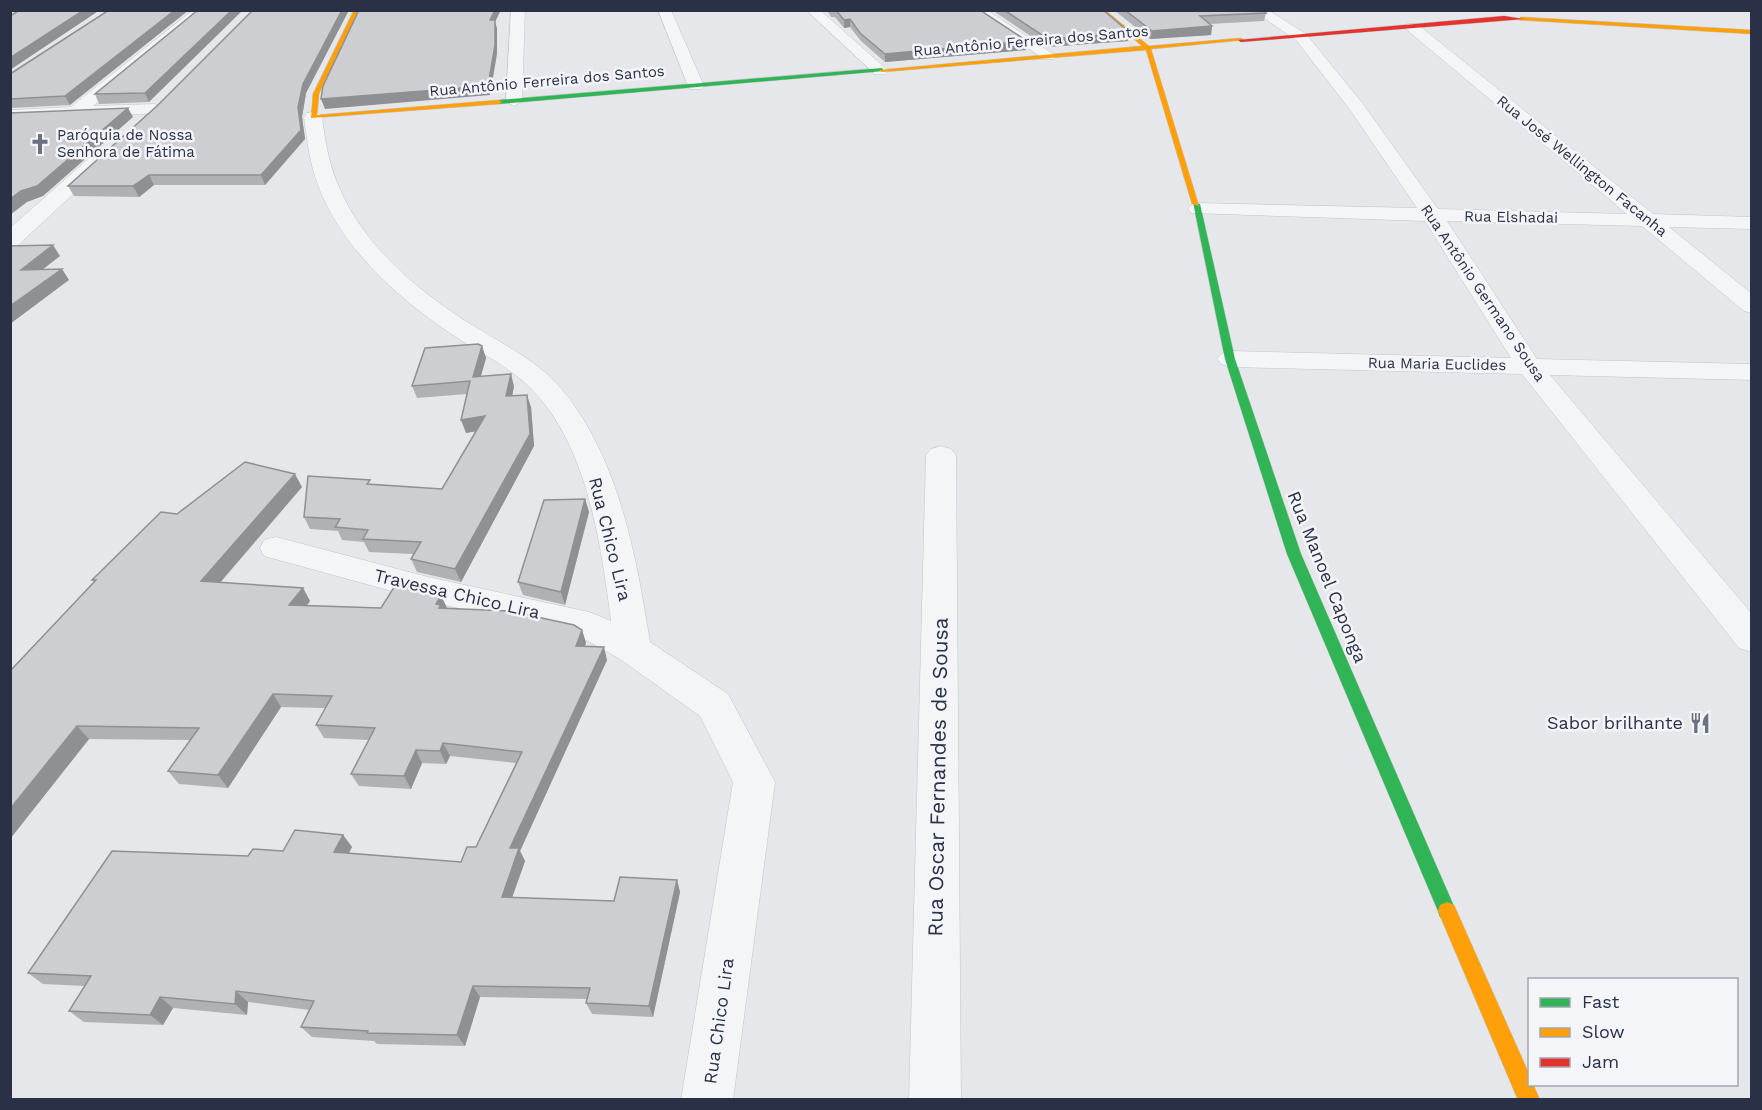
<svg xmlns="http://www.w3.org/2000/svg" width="1762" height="1110" viewBox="0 0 1762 1110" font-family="'Work Sans',sans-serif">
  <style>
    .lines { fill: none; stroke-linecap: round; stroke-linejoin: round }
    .street-casing { stroke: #c2c4c8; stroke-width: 1 }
    .fast-casing { stroke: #c2c4c8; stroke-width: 1 }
    .slow-casing { stroke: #c2c4c8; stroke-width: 1 }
    .jam-casing { stroke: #c2c4c8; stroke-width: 1 }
    .street { fill: #f4f5f7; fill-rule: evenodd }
    .fast { fill: #30b455; fill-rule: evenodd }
    .slow { fill: #ff9f0a; fill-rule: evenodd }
    .jam { fill: #e5322d; fill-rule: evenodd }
    .wall { fill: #afb1b5 }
    .shaded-wall { fill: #8f9093 }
    .building { fill: #ccced2; stroke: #8f9093; stroke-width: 1.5 }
    .labels { text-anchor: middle; stroke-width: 5; stroke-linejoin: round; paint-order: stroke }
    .far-street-label { font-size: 15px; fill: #2a3146; stroke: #f3f5f9 }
    .far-poi-label { font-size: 15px; fill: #2a3146; stroke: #f3f5f9; text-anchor: start }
    .street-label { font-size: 18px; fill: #2a3146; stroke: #f3f5f9 }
    .poi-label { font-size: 18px; fill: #2a3146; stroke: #f3f5f9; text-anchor: end }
    .near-street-label { font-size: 21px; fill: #2a3146; stroke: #f3f5f9 }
  </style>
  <rect width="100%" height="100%" fill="#e5e7ea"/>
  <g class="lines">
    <defs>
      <path id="street" d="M 193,10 L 208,10 L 93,106 L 155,104 L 163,109 L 161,113 L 10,120 L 10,110 L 71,107 Z
        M 511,10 L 525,10 L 522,101 L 514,106 L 506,101 Z
        M 658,10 L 671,10 L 704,86 L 702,89 L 690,89 L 688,86 Z
        M 806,10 L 820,10 L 885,68 L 888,71 L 885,74 L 875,74 Z
        M 971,10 L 987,10 L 1056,56 L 1054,59 L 1044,59 Z
        M 1252,10 L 1268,10 L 1306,34 L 1363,104 L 1438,209 L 1627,214 L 1407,30 L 1405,27 L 1407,24 L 1417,24 L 1653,214 L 1752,217 L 1752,229 L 1669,227 L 1752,294 L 1752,313 L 1744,311 L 1642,226 L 1447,221 L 1537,359 L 1752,364 L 1752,380 L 1550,375 L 1752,614 L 1752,652 L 1739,648 L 1522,374 L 1230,367 L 1221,364 L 1217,359 L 1221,354 L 1230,351 L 1511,358 L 1425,221 L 1191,213 L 1188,209 L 1191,205 L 1198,203 L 1417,208 L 1351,111 L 1296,40 Z
        M 313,112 L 319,113 L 322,117 C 325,141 329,165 339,187 C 364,247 422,295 477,328 C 508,347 541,363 564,392 C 620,462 636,556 650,642 L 728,694 L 775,782 L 733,1100 L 681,1100 L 733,782 L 700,716 L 620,659 L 579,636 L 428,601 L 264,556 L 260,548 L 264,540 L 276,537 L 428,577 L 589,612 L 611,621 C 602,551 589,458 543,402 C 520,372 487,357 456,337 C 401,301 344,251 319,188 C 310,165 307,141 304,117 L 307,113 Z
        M 102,151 L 109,153 L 111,157 L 109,161 L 18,245 L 10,246 L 10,228 L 95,153 Z
        M 941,446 L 951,449 L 956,455 L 961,1100 L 909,1100 L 926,455 L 931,449 Z"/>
      <path id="fast" d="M 882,68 L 884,71 L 499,104 L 496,102 L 499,100 Z
        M 1193,202 L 1200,204 L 1235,359 L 1301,554 L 1456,911 L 1454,917 L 1447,920 L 1440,917 L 1438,911 L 1287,554 L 1225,359 Z"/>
      <path id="slow" d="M 354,10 L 359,10 L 319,94 L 317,115 L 499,100 L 502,102 L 499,104 L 311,118 L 313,94 Z
        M 1099,10 L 1105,10 L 1149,46 L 1241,38 L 1244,40 L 1151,49 L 1199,206 L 1192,204 L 1146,50 L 882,72 L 879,70 L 1142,46 Z
        M 1521,17 L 1752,30 L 1752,34 L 1519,20 Z
        M 1447,902 L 1454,905 L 1530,1076 L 1530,1084 L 1533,1084 L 1540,1100 L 1518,1100 L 1438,911 L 1440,905 Z"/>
      <path id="jam" d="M 1504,16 L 1524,19 L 1241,42 L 1238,40 Z"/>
    </defs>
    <use href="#street" class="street-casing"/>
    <use href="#fast" class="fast-casing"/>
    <use href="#slow" class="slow-casing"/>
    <use href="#jam" class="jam-casing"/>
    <use href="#street" class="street"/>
    <use href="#fast" class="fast"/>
    <use href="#slow" class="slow"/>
    <use href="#jam" class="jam"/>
  </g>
  <path class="wall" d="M 109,10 L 70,105 L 10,108 L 10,74 Z
    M 198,10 L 149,102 L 99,104 L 95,94 Z
    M 253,10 L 349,10 L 306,93 L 302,117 L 305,139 L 265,185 L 154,185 L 139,197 L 74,196 L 68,186 L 158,105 Z
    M 827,10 L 980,10 L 1026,50 L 885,62 L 861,41 L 850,27 L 844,28 L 835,17 L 831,17 Z
    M 992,10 L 1103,10 L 1130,33 L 1128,41 L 1047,47 Z
    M 1114,10 L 1263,10 L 1266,13 L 1264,21 L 1209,24 L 1212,26 L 1211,35 L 1150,39 Z
    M 482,346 L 486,358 L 481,376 L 514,386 L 512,396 L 531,407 L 534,446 L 461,582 L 417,572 L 411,559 L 413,554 L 369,552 L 364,542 L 342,540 L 338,531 L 310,529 L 304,517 L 372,484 L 442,489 L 476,431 L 466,433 L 467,394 L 417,398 L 412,386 Z
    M 302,487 L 220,583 L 303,588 L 310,601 L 306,606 L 381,608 L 447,608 L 582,630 L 586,643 L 585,646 L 607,660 L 520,851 L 525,861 L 512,898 L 614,901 L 677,880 L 680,892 L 653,1017 L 592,1014 L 586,1003 L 587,999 L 480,997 L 465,1046 L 377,1044 L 374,1041 L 312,1037 L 301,1027 L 309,1010 L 248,1002 L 247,1015 L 173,1008 L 163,1025 L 84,1022 L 69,1011 L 85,986 L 43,984 L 28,973 L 248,856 L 283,851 L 343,835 L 352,847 L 349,853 L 461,862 L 476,847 L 516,763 L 450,756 L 446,764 L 422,763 L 411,789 L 359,786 L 351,774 L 369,740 L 324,738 L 316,725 L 326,708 L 281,707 L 228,788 L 179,784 L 168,771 L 190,740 L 89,739 L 10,839 L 10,671 L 94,582 L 92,580 L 177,514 Z
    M 585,499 L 589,512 L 565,605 L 523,595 L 518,582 Z"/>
  <path class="shaded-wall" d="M 84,10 L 100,10 L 10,70 L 10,58 Z
    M 175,10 L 189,10 L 70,105 L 65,96 Z
    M 232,10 L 243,10 L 149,102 L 145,93 Z
    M 342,10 L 349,10 L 306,93 L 302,117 L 305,139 L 265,185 L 261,175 L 303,84 Z
    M 495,10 L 501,10 L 495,22 L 497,28 L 497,54 L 490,95 L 325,109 L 321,99 L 490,20 Z
    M 850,19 L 850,27 L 844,28 L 844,20 Z
    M 1212,26 L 1211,35 L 1150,39 L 1152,31 Z
    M 1130,33 L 1128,41 L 1047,47 L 1048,39 Z
    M 1027,41 L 1026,50 L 885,62 L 885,54 Z
    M 128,108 L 133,117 L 43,196 L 27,202 L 10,215 L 10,199 Z
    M 149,175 L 154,185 L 139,197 L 133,186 Z
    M 53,245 L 60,256 L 28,281 L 21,270 Z
    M 62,269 L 69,280 L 10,324 L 10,306 Z
    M 482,346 L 486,358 L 477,389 L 473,377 Z
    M 511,374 L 514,386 L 510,408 L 506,396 Z
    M 527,395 L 531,407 L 534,446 L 461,582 L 455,569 Z
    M 485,416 L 489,429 L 466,433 L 461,420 Z
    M 295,474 L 302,487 L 210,594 L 201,581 Z
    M 585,499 L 589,512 L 565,605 L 561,592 Z
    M 303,588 L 310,601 L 297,618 L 289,605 Z
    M 441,595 L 447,608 L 444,612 L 436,604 Z
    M 582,630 L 586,643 L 580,659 L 576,646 Z
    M 604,647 L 607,660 L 520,851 L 525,861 L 508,909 L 502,897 L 510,848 Z
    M 273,694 L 281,707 L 228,788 L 218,775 Z
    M 77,726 L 89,739 L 10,839 L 10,809 Z
    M 443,743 L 450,756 L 446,764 L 440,751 Z
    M 416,750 L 422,763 L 411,789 L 404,776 Z
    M 343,835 L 352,847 L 343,864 L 334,852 Z
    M 677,880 L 680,892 L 653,1017 L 649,1006 Z
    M 473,986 L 480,997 L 465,1046 L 457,1035 Z
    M 236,991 L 248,1002 L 247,1015 L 235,1004 Z
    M 160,997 L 173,1008 L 163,1025 L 150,1015 Z"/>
  <path class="building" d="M 20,10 L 84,10 L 10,58 L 10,16 Z
    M 109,10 L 175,10 L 65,96 L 10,99 L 10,74 Z
    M 198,10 L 232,10 L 145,93 L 95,94 Z
    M 253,10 L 342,10 L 303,84 L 298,107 L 301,130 L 261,175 L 149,175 L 133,186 L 68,186 L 158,105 Z
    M 359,10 L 495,10 L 490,20 L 495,20 L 495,45 L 488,86 L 321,99 L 323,86 Z
    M 836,10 L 980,10 L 1027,41 L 885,54 L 860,33 L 850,19 L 844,20 Z
    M 1004,10 L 1103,10 L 1130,33 L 1048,39 Z
    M 1125,10 L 1263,10 L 1266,13 L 1200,16 L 1212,26 L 1152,31 Z
    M 128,108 L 37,186 L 21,191 L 10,199 L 10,113 Z
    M 53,245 L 21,270 L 62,269 L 10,306 L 10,246 Z
    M 478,344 L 482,346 L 473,377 L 511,374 L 506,396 L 527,395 L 530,434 L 455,569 L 411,559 L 421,542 L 363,539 L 368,530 L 335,527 L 340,519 L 304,517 L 308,476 L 370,480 L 367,484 L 442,489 L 485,416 L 461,420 L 470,381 L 412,386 L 425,348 Z
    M 245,462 L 295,474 L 201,581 L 303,588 L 289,605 L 381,608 L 396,584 L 441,595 L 436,604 L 441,605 L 439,608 L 510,611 L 574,625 L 582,630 L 576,646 L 604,647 L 510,848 L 519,848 L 502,897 L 614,901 L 620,877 L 677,880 L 649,1006 L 586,1003 L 590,988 L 473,986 L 457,1035 L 367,1033 L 368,1031 L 301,1027 L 314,1001 L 236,991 L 235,1004 L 160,997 L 150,1015 L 69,1011 L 91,976 L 28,973 L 112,851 L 248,856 L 253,849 L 283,851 L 295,830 L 343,835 L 334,852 L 461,862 L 467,847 L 476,847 L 522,752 L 443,743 L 440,751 L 416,750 L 404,776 L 351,774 L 375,728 L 316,725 L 332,696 L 273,694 L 218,775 L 168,771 L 199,728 L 77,726 L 10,809 L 10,671 L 96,580 L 92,580 L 161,512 L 177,514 Z
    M 585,499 L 561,592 L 518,582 L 544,500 Z"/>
  <defs>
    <symbol id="church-bare" viewBox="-9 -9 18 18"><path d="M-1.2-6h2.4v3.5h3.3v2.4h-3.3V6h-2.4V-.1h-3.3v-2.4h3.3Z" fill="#6b717f" stroke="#f3f5f9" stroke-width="2.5" paint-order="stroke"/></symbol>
    <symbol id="restaurant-bare" viewBox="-9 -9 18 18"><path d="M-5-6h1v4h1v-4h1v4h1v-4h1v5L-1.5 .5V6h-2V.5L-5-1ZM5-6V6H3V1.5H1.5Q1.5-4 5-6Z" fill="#6b717f" stroke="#f3f5f9" stroke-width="2.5" paint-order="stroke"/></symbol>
  </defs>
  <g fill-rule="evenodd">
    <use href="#church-bare" x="25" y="129" width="30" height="30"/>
    <use href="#restaurant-bare" x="1685" y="708" width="30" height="30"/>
  </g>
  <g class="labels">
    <g class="far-street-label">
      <text transform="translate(1031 41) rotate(-5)" y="5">Rua Antônio Ferreira dos Santos</text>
      <text transform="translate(547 81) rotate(-5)" y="5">Rua Antônio Ferreira dos Santos</text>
      <text transform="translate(1582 166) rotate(39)" y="5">Rua José Wellington Facanha</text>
      <text transform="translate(1511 217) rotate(1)" y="5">Rua Elshadai</text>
      <text transform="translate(1483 293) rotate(56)" y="5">Rua Antônio Germano Sousa</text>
      <text transform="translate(1437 364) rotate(1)" y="5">Rua Maria Euclides</text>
    </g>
    <g class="far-poi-label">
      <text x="57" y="140">Paróquia de Nossa<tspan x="57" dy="17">Senhora de Fátima</tspan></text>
    </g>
    <g class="street-label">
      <text transform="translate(610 539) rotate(76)" y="6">Rua Chico Lira</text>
      <text transform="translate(1327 577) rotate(68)" y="6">Rua Manoel Caponga</text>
      <text transform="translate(457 594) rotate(13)" y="6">Travessa Chico Lira</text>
      <text transform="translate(719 1021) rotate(-82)" y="6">Rua Chico Lira</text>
    </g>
    <g class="poi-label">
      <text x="1683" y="729">Sabor brilhante</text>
    </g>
    <g class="near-street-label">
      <text transform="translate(938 777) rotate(-89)" y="7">Rua Oscar Fernandes de Sousa</text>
    </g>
  </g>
  <rect width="1762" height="1110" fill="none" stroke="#2a3146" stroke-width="24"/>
  <rect x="1528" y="978" width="210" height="108" fill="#f3f5f9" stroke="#a3a7b1" stroke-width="1.5"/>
  <rect x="1540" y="998" width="30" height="9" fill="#30b455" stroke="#a3a7b1" stroke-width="1.5"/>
  <text x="1582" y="1008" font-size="18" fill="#2a3146">Fast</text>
  <rect x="1540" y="1028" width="30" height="9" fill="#ff9f0a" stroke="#a3a7b1" stroke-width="1.5"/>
  <text x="1582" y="1038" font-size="18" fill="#2a3146">Slow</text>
  <rect x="1540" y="1058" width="30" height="9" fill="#e5322d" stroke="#a3a7b1" stroke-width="1.5"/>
  <text x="1582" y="1068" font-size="18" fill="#2a3146">Jam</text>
</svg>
